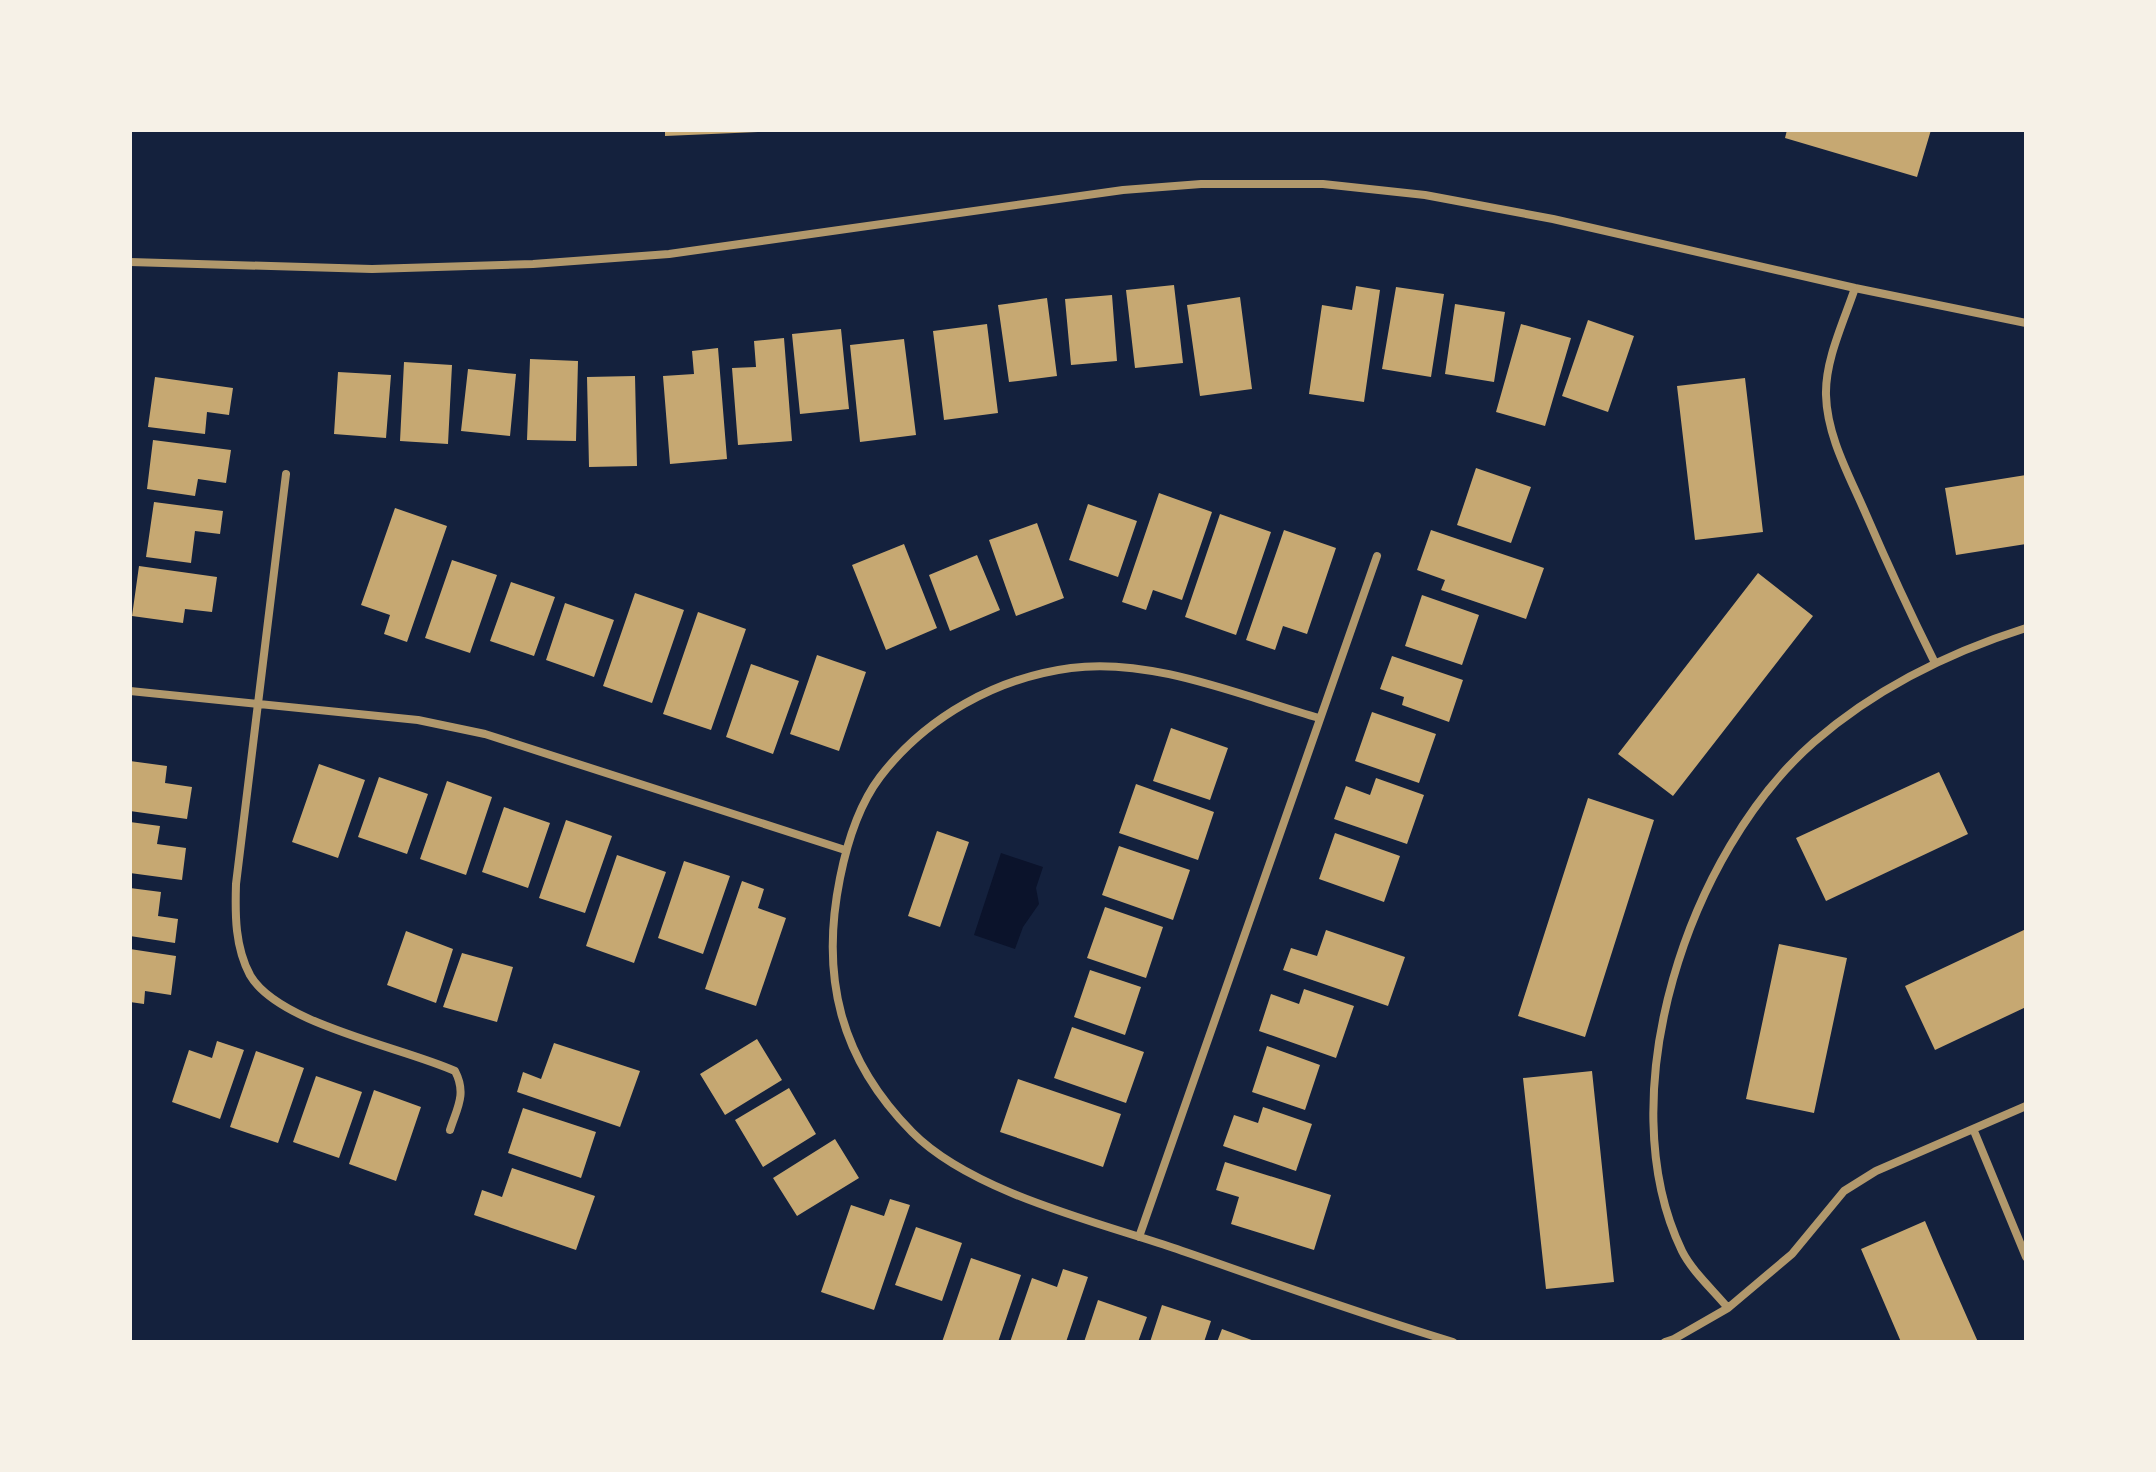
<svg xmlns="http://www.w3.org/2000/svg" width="2156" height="1472" viewBox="0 0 2156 1472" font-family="'Playfair Display',serif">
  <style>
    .water { fill: #0b132b }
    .building { fill: #c6a872 }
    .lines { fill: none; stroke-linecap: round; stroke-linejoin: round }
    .minor { stroke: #b1986c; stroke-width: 8 }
  </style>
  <rect width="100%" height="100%" fill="#14213d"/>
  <path class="water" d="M 1001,853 L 1043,867 L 1036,888 L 1039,904 L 1023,927 L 1015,949 L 974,935 Z"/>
  <path class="building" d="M 665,130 L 758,130 L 758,132 L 665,136 Z
    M 1787,130 L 1931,130 L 1917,177 L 1785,138 Z
    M 1174,285 L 1183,363 L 1135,368 L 1126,290 Z
    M 1356,286 L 1380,290 L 1364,402 L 1309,394 L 1322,305 L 1352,310 Z
    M 1396,287 L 1444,294 L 1431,377 L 1382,369 Z
    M 1112,295 L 1117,361 L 1071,365 L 1065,299 Z
    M 1240,297 L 1252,389 L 1200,396 L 1187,305 Z
    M 1047,298 L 1057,376 L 1009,382 L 998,305 Z
    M 1455,304 L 1505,312 L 1494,382 L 1445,374 Z
    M 1588,320 L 1634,336 L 1608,412 L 1562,396 Z
    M 987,324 L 998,413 L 944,420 L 933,331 Z
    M 1521,324 L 1571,338 L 1545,426 L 1496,412 Z
    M 841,329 L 849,409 L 800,414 L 792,334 Z
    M 784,338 L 792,441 L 738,445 L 732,368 L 756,367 L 754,341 Z
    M 904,339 L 916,435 L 860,442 L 850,345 Z
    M 718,348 L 727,459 L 670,464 L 663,376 L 694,374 L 692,351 Z
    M 530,359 L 578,361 L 576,441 L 527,440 Z
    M 404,362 L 452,365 L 448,444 L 400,441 Z
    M 468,369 L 516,374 L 510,436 L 461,431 Z
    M 338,372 L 391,375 L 386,438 L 334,434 Z
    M 635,376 L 637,466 L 589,467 L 587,377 Z
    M 155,377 L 233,388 L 229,415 L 207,412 L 205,434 L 148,427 Z
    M 1745,378 L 1763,532 L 1695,540 L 1677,386 Z
    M 153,440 L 231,450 L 226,483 L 198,479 L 195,496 L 147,489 Z
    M 1476,468 L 1531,487 L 1511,543 L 1457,525 Z
    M 2026,475 L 2026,544 L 1956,555 L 1945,488 Z
    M 1159,493 L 1212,512 L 1182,600 L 1153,590 L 1146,610 L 1122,602 Z
    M 154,502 L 223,511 L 220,534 L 195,531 L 191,563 L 146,557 Z
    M 1088,504 L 1137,521 L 1118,577 L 1069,560 Z
    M 395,508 L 447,526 L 407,642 L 384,634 L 390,615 L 361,605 Z
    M 1220,514 L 1271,532 L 1236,635 L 1185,617 Z
    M 1037,523 L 1064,598 L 1016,616 L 989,540 Z
    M 1284,530 L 1336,548 L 1307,634 L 1283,626 L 1275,650 L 1246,640 Z
    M 1431,530 L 1544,568 L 1526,619 L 1441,590 L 1445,580 L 1417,570 Z
    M 904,544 L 937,628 L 886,650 L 852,565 Z
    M 977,555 L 1000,610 L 950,631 L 929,575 Z
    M 452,560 L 497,575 L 470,653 L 425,638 Z
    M 139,566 L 217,577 L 212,612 L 185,609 L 183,623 L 132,616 Z
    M 1758,573 L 1813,616 L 1673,796 L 1618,754 Z
    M 511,582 L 555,597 L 534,656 L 490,641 Z
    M 635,593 L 684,610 L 652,703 L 603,686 Z
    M 1422,595 L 1479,615 L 1462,665 L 1405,646 Z
    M 565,603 L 614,620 L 594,677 L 546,660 Z
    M 698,612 L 746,629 L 711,730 L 663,714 Z
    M 817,655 L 866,672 L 839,751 L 790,734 Z
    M 1392,656 L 1463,680 L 1449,722 L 1402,705 L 1404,697 L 1380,689 Z
    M 751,664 L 799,681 L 773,754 L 726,737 Z
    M 1372,712 L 1436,734 L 1419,783 L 1355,761 Z
    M 1171,728 L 1228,748 L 1210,800 L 1153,781 Z
    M 130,761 L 167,766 L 165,783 L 192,787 L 187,819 L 130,811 Z
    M 319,764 L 365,780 L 338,858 L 292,842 Z
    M 1939,772 L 1968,834 L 1826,901 L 1796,838 Z
    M 379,777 L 428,794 L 407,854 L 358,837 Z
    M 1376,778 L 1424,795 L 1407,844 L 1334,819 L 1346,786 L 1370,795 Z
    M 447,781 L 492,797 L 466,875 L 420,859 Z
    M 1136,784 L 1214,812 L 1198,860 L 1119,833 Z
    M 1588,798 L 1654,820 L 1585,1037 L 1518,1016 Z
    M 504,807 L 550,823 L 528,888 L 482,872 Z
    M 566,820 L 612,836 L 585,913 L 539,898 Z
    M 130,822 L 160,826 L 157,844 L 186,848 L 182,880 L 130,873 Z
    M 937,831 L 969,842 L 940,927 L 908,916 Z
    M 1335,833 L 1400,856 L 1384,902 L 1319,879 Z
    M 1119,846 L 1190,870 L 1173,920 L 1102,895 Z
    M 617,855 L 666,872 L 634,963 L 586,946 Z
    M 684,861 L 730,876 L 703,954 L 658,938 Z
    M 742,881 L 764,889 L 758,908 L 786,918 L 756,1006 L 705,989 Z
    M 130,888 L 161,892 L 158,916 L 178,919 L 175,943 L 130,936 Z
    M 1105,907 L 1163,927 L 1146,978 L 1087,958 Z
    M 2026,929 L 2026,1007 L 1935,1050 L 1905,986 Z
    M 1326,930 L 1405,957 L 1388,1006 L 1283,970 L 1291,948 L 1317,956 Z
    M 406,931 L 453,949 L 436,1003 L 387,985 Z
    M 1779,944 L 1847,958 L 1814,1113 L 1746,1099 Z
    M 130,949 L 176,956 L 171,995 L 145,991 L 144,1004 L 130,1002 Z
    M 462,953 L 513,967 L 497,1022 L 443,1007 Z
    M 1090,970 L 1141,987 L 1125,1035 L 1074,1017 Z
    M 1304,989 L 1354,1006 L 1336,1058 L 1259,1031 L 1271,994 L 1299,1004 Z
    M 1072,1027 L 1144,1052 L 1126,1103 L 1054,1078 Z
    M 757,1039 L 782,1080 L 725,1115 L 700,1074 Z
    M 217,1041 L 244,1050 L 220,1119 L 172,1102 L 189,1050 L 212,1058 Z
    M 554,1043 L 640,1071 L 620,1127 L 517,1092 L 523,1072 L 541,1079 Z
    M 1267,1046 L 1320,1065 L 1305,1110 L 1252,1092 Z
    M 256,1051 L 304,1068 L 278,1143 L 230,1127 Z
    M 1592,1071 L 1614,1282 L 1546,1289 L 1523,1078 Z
    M 316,1076 L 362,1092 L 339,1158 L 293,1142 Z
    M 1018,1079 L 1121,1114 L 1103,1167 L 1000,1132 Z
    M 789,1088 L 816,1134 L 763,1167 L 735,1120 Z
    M 374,1090 L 421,1107 L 396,1181 L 349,1164 Z
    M 1263,1107 L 1312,1124 L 1296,1171 L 1223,1146 L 1234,1115 L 1258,1123 Z
    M 523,1108 L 596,1132 L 581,1178 L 508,1153 Z
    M 835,1139 L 859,1178 L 797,1216 L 773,1178 Z
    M 1225,1162 L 1331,1195 L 1314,1250 L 1231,1224 L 1239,1197 L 1216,1190 Z
    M 512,1168 L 595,1196 L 576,1250 L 474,1215 L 482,1190 L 502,1197 Z
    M 890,1199 L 910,1205 L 874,1310 L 821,1292 L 851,1205 L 884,1216 Z
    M 1925,1221 L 1939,1254 L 1978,1342 L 1901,1342 L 1861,1249 Z
    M 916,1227 L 962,1243 L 942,1301 L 895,1285 Z
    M 971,1258 L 1021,1275 L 998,1342 L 942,1342 Z
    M 1063,1269 L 1088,1277 L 1066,1342 L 1010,1342 L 1032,1278 L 1057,1287 Z
    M 1098,1300 L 1147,1317 L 1138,1342 L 1084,1342 Z
    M 1162,1305 L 1211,1321 L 1204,1342 L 1150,1342 Z
    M 1222,1329 L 1257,1342 L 1217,1342 Z"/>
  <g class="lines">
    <path class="minor" d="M 130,262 L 372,269 L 533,264 L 669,254 L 1123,190 L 1201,184 L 1323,184 L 1425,195 L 1553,219 L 1855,288 L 2026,323
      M 1855,288 C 1844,321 1825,360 1826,395 C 1827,436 1849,475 1865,512 C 1887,563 1910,613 1935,663
      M 286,474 L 236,884 C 235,915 235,947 250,975 C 278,1024 402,1047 455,1071 C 467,1094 457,1108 450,1130
      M 130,691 L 418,720 L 485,734 L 845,850
      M 1319,718 C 1242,696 1151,657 1071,668 C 996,678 926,717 880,777 C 858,806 847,843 840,878 C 820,977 840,1059 912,1132 C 971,1192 1097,1222 1177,1249 C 1269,1281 1360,1314 1453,1342
      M 1974,1131 L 2026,1257
      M 1139,1237 L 1377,556
      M 1728,1308 C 1713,1290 1692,1271 1682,1251 C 1607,1096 1689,851 1814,742 C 1875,689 1950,652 2026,628
      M 1665,1342 L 1674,1339 L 1728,1308 L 1792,1254 L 1844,1191 L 1876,1171 L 2026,1106"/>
  </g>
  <rect width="2156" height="1472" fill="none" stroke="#f6f1e7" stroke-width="264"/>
</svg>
